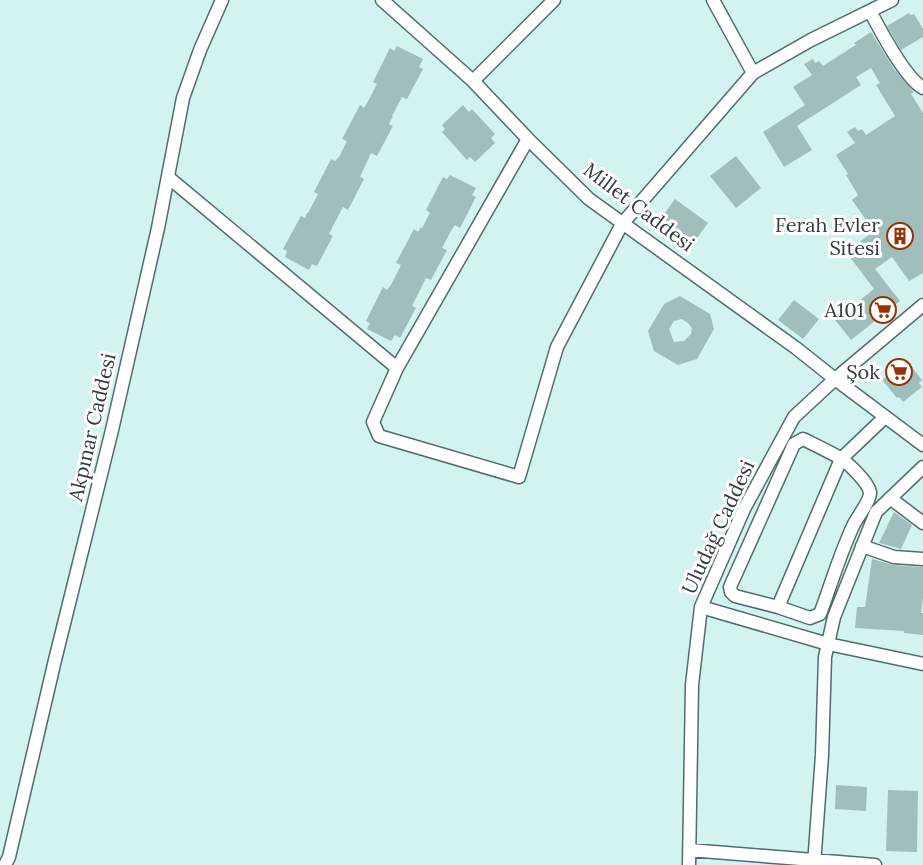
<svg xmlns="http://www.w3.org/2000/svg" width="923" height="865" viewBox="0 0 923 865" font-family="Lora,serif">
  <style>
    .building { fill: #a0bfbc; fill-rule: evenodd }
    .lines { fill: none; stroke-linecap: round; stroke-linejoin: round }
    .minor-casing { stroke: #506d6b; stroke-width: 15 }
    .minor { stroke: #fff; stroke-width: 12 }
    .labels { text-anchor: middle; stroke-width: 6; stroke-linejoin: round; paint-order: stroke }
    .street-label { font-size: 20px; fill: #303d3c; stroke: #fff }
    .poi-label { font-size: 20px; fill: #303d3c; stroke: #fff; text-anchor: end }
  </style>
  <rect width="100%" height="100%" fill="#d2f3f0"/>
  <path class="building" d="M 909,13 L 910,15 L 914,14 L 923,29 L 923,37 L 901,50 L 887,26 Z
    M 871,32 L 894,69 L 912,90 L 914,92 L 911,94 L 923,113 L 923,273 L 909,281 L 892,257 L 875,269 L 900,301 L 851,340 L 835,320 L 874,289 L 846,252 L 874,231 L 852,200 L 858,195 L 846,175 L 848,174 L 836,155 L 855,143 L 847,132 L 855,127 L 858,131 L 862,129 L 866,135 L 895,116 L 876,85 L 880,83 L 871,68 L 856,77 L 861,85 L 797,126 L 812,150 L 784,167 L 763,132 L 805,105 L 793,87 L 812,75 L 804,64 L 813,59 L 815,63 L 819,61 L 823,66 L 851,48 L 856,45 L 854,43 Z
    M 397,46 L 423,59 L 419,67 L 423,69 L 407,99 L 402,97 L 392,116 L 393,116 L 389,124 L 393,126 L 377,156 L 371,153 L 360,177 L 364,179 L 348,210 L 343,207 L 333,226 L 329,234 L 333,236 L 317,266 L 312,264 L 309,270 L 285,257 L 287,251 L 283,249 L 301,216 L 305,218 L 307,213 L 308,213 L 318,194 L 314,192 L 331,159 L 335,161 L 339,157 L 347,141 L 342,139 L 360,105 L 364,108 L 367,103 L 377,84 L 373,82 L 390,48 L 394,51 Z
    M 463,105 L 469,112 L 472,109 L 495,134 L 491,138 L 495,143 L 475,162 L 470,157 L 467,160 L 442,132 L 445,129 L 442,125 Z
    M 736,156 L 761,188 L 736,208 L 710,176 Z
    M 450,175 L 476,188 L 472,195 L 476,197 L 460,228 L 455,225 L 451,231 L 442,248 L 447,250 L 431,280 L 426,278 L 412,306 L 416,308 L 400,338 L 395,335 L 391,341 L 367,329 L 370,323 L 366,321 L 383,287 L 387,290 L 391,285 L 401,265 L 396,263 L 414,229 L 418,232 L 421,227 L 422,228 L 430,213 L 426,210 L 443,177 L 447,179 Z
    M 675,199 L 708,223 L 689,249 L 656,225 Z
    M 680,296 L 710,314 L 714,329 L 697,359 L 678,365 L 654,351 L 648,331 L 664,304 ZM 682,319 L 688,323 L 692,328 L 691,334 L 684,341 L 674,342 L 669,329 L 674,321 Z
    M 794,300 L 819,319 L 803,339 L 778,320 Z
    M 907,361 L 922,380 L 919,383 L 922,387 L 903,402 L 899,397 L 897,398 L 882,380 Z
    M 894,512 L 912,525 L 901,549 L 879,543 Z
    M 872,559 L 893,565 L 923,567 L 923,597 L 921,613 L 923,613 L 923,635 L 904,633 L 904,631 L 855,628 L 857,607 L 865,607 Z
    M 836,785 L 867,787 L 866,811 L 835,809 Z
    M 888,790 L 918,791 L 917,852 L 886,851 Z"/>
  <g class="lines">
    <defs>
      <path id="minor" d="M 382,0 L 473,81 L 528,139 L 589,199 L 796,348 L 835,379 L 923,445
        M 713,0 L 753,73
        M 870,11 C 880,30 905,78 923,88
        M 473,81 L 554,0
        M 528,139 L 397,368 L 373,422 L 379,436 L 519,477 L 557,347 L 622,224 L 753,73 L 811,40 L 892,0
        M 168,177 L 397,368
        M 803,439 C 815,445 828,451 840,458 C 848,463 868,482 870,492 C 871,500 858,516 854,524 C 840,553 831,585 820,614 L 810,618 L 778,607 L 735,596 L 731,592 L 730,587 L 794,444 Z
        M 890,498 L 923,523
        M 862,546 L 894,557 L 923,559
        M 701,607 L 828,644 L 923,664
        M 778,607 L 841,459 L 885,417
        M 689,850 L 875,865
        M 5,865 L 9,857 L 55,660 L 112,430 L 158,228 L 183,98 L 200,50 L 222,0
        M 689,865 L 692,685 L 701,607 L 744,509 L 794,417 L 835,379 L 923,305
        M 814,865 L 822,755 L 825,657 L 834,617 L 876,512 L 923,467"/>
    </defs>
    <use href="#minor" class="minor-casing"/>
    <use href="#minor" class="minor"/>
  </g>
  <defs>
    <symbol id="building-ring" viewBox="-11 -11 22 22"><circle r="9.5" fill="#fff" stroke="#973107" stroke-width="1.5"/><path d="M-4-6H4V6H1V3H-1V6H-4ZM-2.5-4.3h1.7v1.8h-1.7ZM.8-4.3h1.7v1.8H.8ZM-2.5-1h1.7V.8h-1.7ZM.8-1h1.7V.8H.8Z" fill="#973107"/></symbol>
    <symbol id="supermarket-ring" viewBox="-11 -11 22 22"><circle r="9.5" fill="#fff" stroke="#973107" stroke-width="1.5"/><path d="M-6-5.5h2.5l.6 2H6L4.5 2H-2.5L-4.4-4H-6ZM-1.5 3.2a1.3 1.3 0 1 0 .1 0ZM3 3.2a1.3 1.3 0 1 0 .1 0Z" fill="#973107"/></symbol>
  </defs>
  <g fill-rule="evenodd">
    <use href="#building-ring" x="885" y="221" width="30" height="30"/>
    <use href="#supermarket-ring" x="868" y="295" width="30" height="30"/>
    <use href="#supermarket-ring" x="884" y="357" width="30" height="30"/>
  </g>
  <g class="labels">
    <g class="street-label">
      <text transform="translate(639 207) rotate(37)" y="7">Millet Caddesi</text>
      <text transform="translate(92 427) rotate(-77)" y="7">Akpınar Caddesi</text>
      <text transform="translate(718 527) rotate(-65)" y="7">Uludağ Caddesi</text>
    </g>
    <g class="poi-label">
      <text x="880" y="232">Ferah Evler<tspan x="880" dy="23">Sitesi</tspan></text>
      <text x="864" y="317">A101</text>
      <text x="880" y="379">Şok</text>
    </g>
  </g>
</svg>
